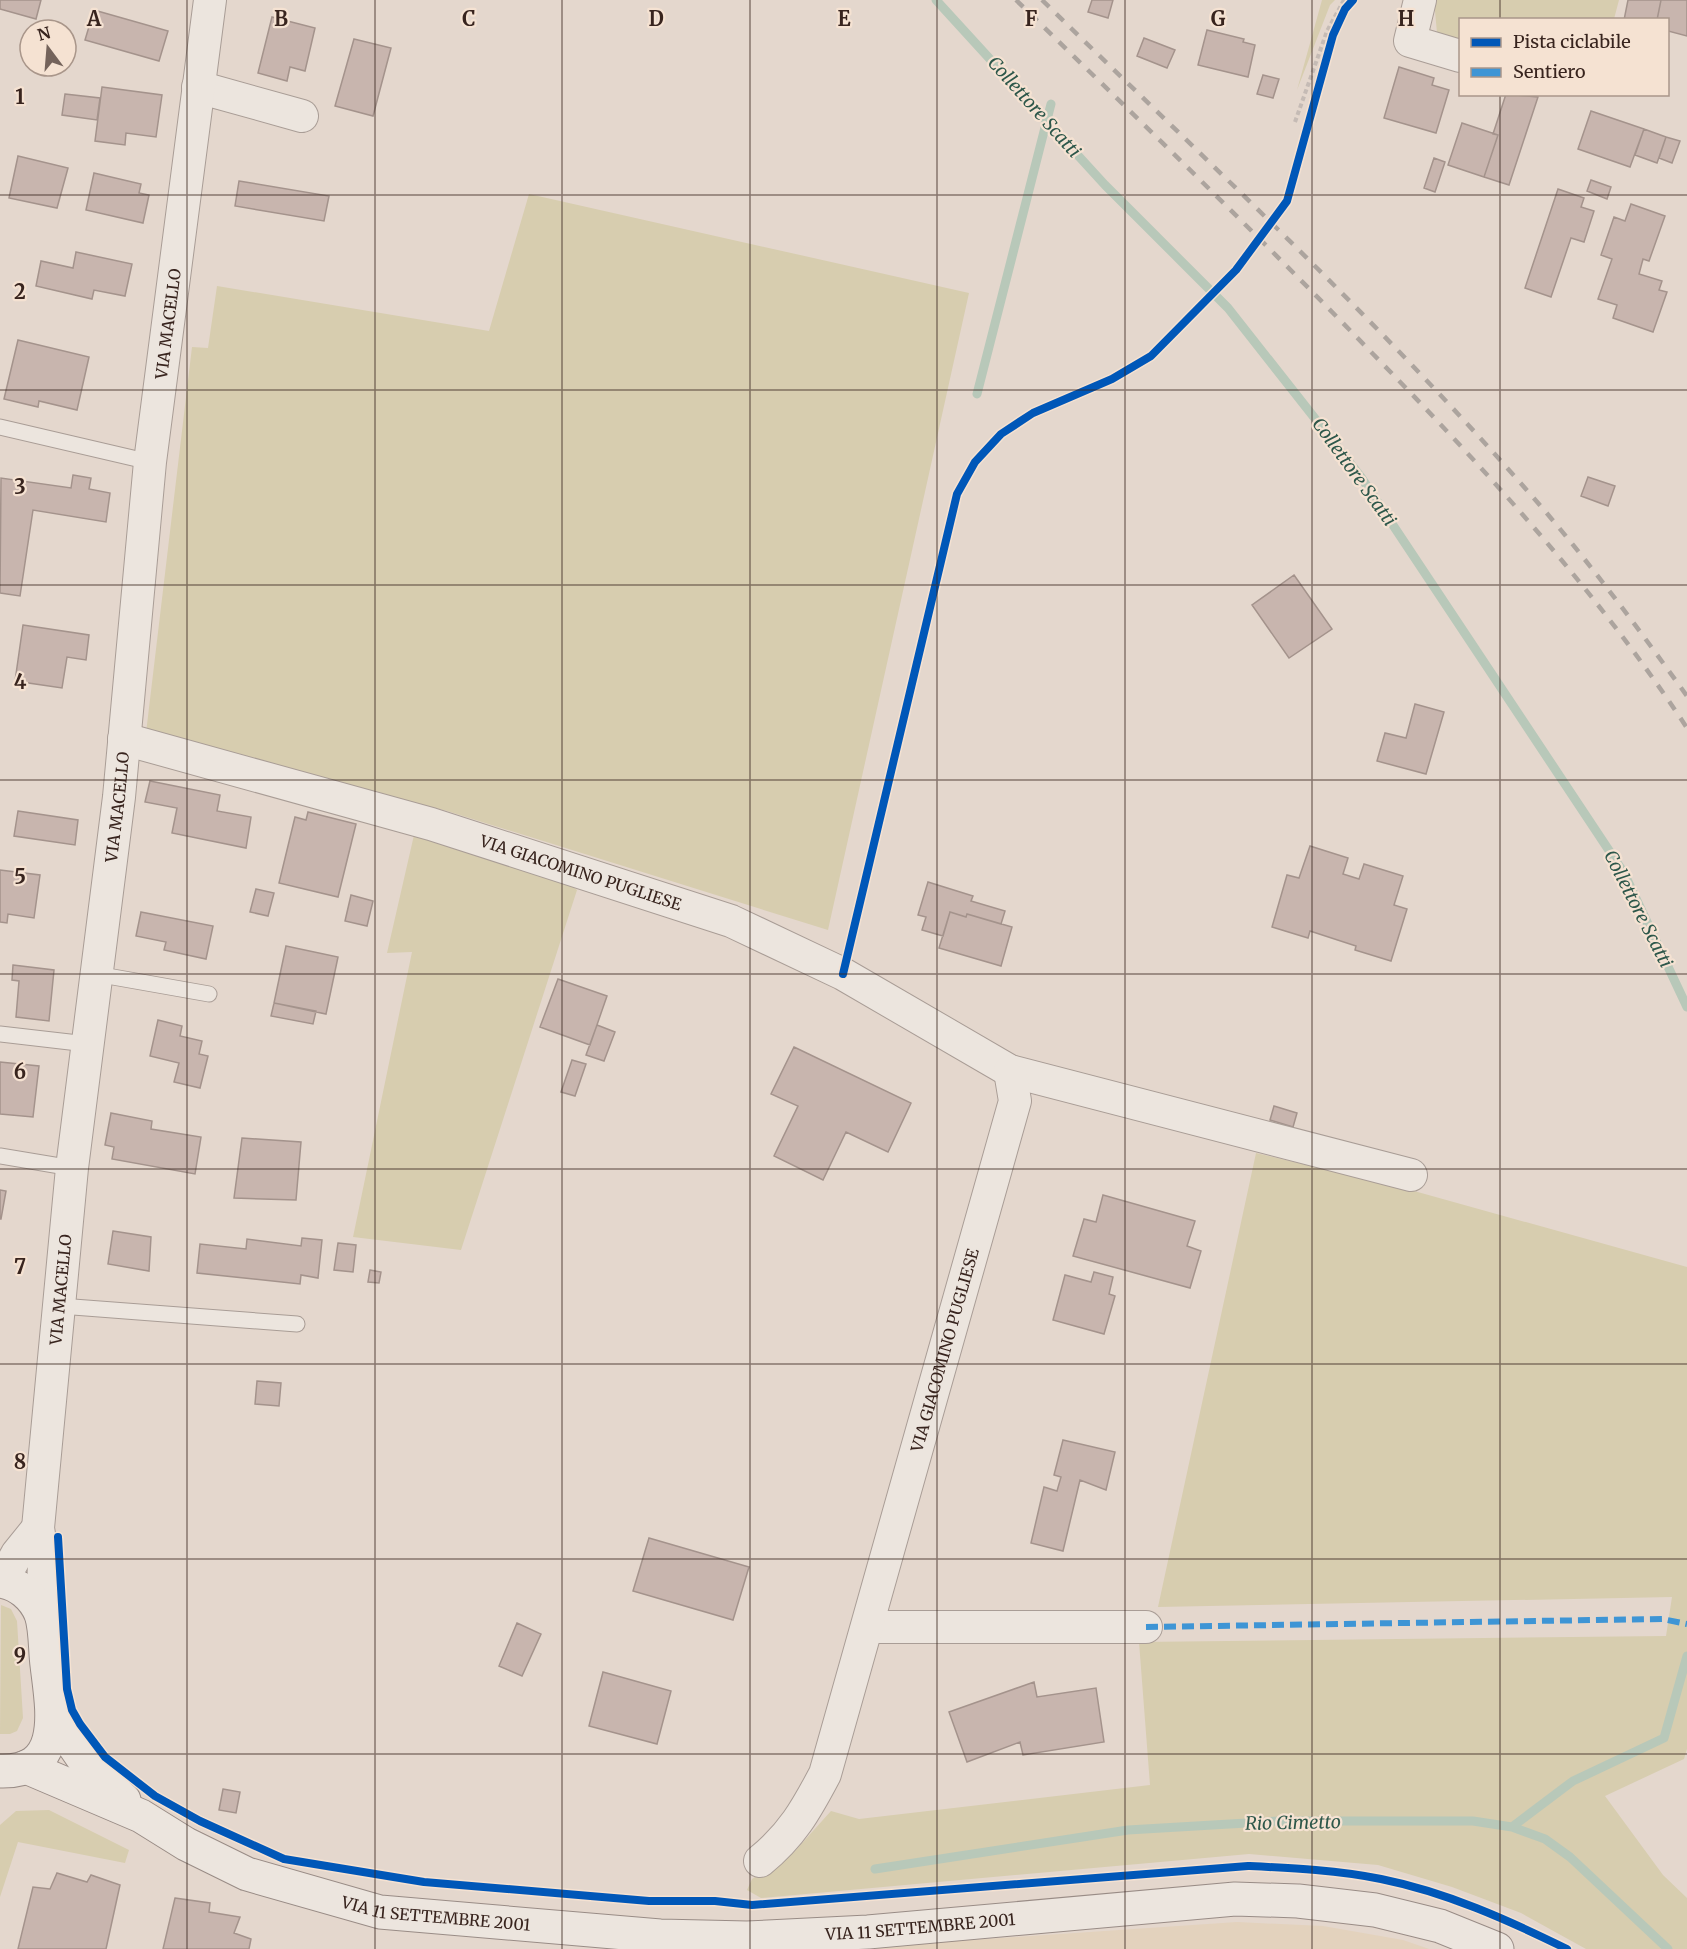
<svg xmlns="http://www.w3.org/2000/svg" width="1687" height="1949" viewBox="0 0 1687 1949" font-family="Merriweather,serif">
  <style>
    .farmland { fill: #e3d2bd }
    .green { fill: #d7cdaf }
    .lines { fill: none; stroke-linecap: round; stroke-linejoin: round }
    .stream { stroke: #b8c8b9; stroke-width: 9 }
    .building { fill: #c8b5ae; stroke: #a4938c; stroke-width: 1.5 }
    .service-casing { stroke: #a99d96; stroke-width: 17 }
    .minor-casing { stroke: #a99d96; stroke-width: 34 }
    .secondary-casing { stroke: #998c86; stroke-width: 35 }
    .path { stroke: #c5bbb5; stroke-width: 4; stroke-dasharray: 4.5 3; stroke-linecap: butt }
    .service { stroke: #ece5de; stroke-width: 15 }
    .minor { stroke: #ece5de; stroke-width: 32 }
    .secondary { stroke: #ece5de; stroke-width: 33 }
    .rail { stroke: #aca49e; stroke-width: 4.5; stroke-dasharray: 10 10; stroke-linecap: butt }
    .quiet { stroke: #3e95d5; stroke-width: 6; stroke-dasharray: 12 6; stroke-linecap: butt }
    .cycleway-casing { stroke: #f5e2d2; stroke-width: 11 }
    .cycleway { stroke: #0057b8; stroke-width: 8 }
    .grid { fill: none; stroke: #38241e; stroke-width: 1.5; stroke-opacity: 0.55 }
    .labels { text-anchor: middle; stroke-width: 4.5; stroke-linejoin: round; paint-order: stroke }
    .street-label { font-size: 16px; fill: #38241e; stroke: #f5e2d2 }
    .water-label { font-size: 18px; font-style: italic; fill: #2d574a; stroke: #f5e2d2 }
    .grid-label { font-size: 20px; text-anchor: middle; font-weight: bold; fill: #38241e; stroke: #f5e2d2; stroke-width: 4.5; stroke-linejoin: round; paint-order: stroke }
  </style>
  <rect width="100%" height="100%" fill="#e4d7cd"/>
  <path class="farmland" d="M 1237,1922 L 1323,1926 L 1403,1940 L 1429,1949 L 839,1949 Z"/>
  <path class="green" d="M 1322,0 L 1335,0 L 1330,5 L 1297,90 Z
    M 1434,0 L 1619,0 L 1614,19 L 1460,20 L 1460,43 L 1444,38 L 1437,33 Z
    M 529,194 L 969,293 L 828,930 L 447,811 L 146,733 L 192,347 L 208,348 L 217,286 L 489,331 Z
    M 414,835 L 569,884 L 577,890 L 461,1250 L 353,1237 L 412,952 L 387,953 Z
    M 1256,1153 L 1407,1189 L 1687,1267 L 1687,1749 L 1684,1759 L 1605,1796 L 1663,1875 L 1687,1898 L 1687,1949 L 1586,1949 L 1521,1913 L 1452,1887 L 1378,1865 L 1249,1854 L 761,1898 L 747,1890 L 752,1879 L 794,1852 L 831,1811 L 859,1819 L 1150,1785 L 1139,1642 L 1666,1636 L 1672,1597 L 1158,1607 Z
    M 1,1605 L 11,1609 L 17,1621 L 23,1718 L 17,1731 L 10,1734 L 0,1734 Z
    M 49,1810 L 129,1850 L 125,1863 L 18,1842 L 0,1897 L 0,1825 L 16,1811 Z"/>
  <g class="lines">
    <path class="stream" d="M 936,0 L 1105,185 L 1228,308 L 1361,477 L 1624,873 L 1687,1007
      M 977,394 L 1051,104
      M 1512,1827 L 1573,1781 L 1664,1738 L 1687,1656
      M 875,1869 L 1128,1830 L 1280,1821 L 1473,1821 L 1512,1827 L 1545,1839 L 1570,1857 L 1668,1949"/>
  </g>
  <path class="building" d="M 0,0 L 41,0 L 36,19 L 0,9 Z
    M 1092,0 L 1113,0 L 1108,18 L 1088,12 Z
    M 1628,0 L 1661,0 L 1657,20 L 1624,20 Z
    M 1661,0 L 1687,0 L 1687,36 L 1668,31 L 1668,20 L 1657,20 Z
    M 94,10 L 168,31 L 159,61 L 85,40 Z
    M 272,17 L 315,28 L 305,71 L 290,67 L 287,81 L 258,73 Z
    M 1207,30 L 1244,39 L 1243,42 L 1255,45 L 1248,77 L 1198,65 Z
    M 1144,38 L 1175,50 L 1167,68 L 1137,56 Z
    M 354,39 L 391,48 L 373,116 L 335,106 Z
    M 1399,67 L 1434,78 L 1432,85 L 1449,90 L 1436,133 L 1384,118 Z
    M 1263,75 L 1279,79 L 1273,98 L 1257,94 Z
    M 102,87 L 162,95 L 156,137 L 126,133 L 125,145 L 95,141 Z
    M 65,94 L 100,98 L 97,120 L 62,115 Z
    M 1506,94 L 1538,97 L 1509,185 L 1484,177 L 1498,135 L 1493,134 Z
    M 1591,111 L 1644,129 L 1630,167 L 1578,149 Z
    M 1462,123 L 1498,135 L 1484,177 L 1448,165 Z
    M 1644,129 L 1666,137 L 1657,163 L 1635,155 Z
    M 1666,137 L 1680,141 L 1672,163 L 1659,158 Z
    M 18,156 L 68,168 L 57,208 L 9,198 Z
    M 1434,158 L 1445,162 L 1435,192 L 1424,188 Z
    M 94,173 L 141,184 L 139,193 L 149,195 L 143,223 L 86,210 Z
    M 1591,180 L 1611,187 L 1607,199 L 1587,191 Z
    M 239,181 L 329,196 L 324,221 L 235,206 Z
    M 1558,189 L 1584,198 L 1581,207 L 1594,211 L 1584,242 L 1571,238 L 1551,297 L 1525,288 Z
    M 1631,204 L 1665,216 L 1649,261 L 1643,259 L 1639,274 L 1662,281 L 1659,290 L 1667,292 L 1653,332 L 1613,318 L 1617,305 L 1598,299 L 1612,259 L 1601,255 L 1614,217 L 1625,221 Z
    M 76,252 L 132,264 L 125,296 L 94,290 L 92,299 L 36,286 L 41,261 L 73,268 Z
    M 18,340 L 89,357 L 77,410 L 39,401 L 38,407 L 4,399 Z
    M 73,475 L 91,478 L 89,489 L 110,493 L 106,522 L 33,510 L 20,596 L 0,593 L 1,478 L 71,488 Z
    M 1588,477 L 1615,486 L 1608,506 L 1581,496 Z
    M 1294,575 L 1332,629 L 1289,658 L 1252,605 Z
    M 23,625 L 89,635 L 86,660 L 67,657 L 62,688 L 15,681 Z
    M 1415,704 L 1444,712 L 1426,774 L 1377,761 L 1385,733 L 1406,738 Z
    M 150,781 L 220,795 L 217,811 L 251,817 L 246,848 L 172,833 L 177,808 L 145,802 Z
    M 18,811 L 78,820 L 75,845 L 14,836 Z
    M 308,812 L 356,824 L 338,897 L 279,883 L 295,817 L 306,820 Z
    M 1310,846 L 1348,858 L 1343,874 L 1359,879 L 1364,864 L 1403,876 L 1394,905 L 1407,909 L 1391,961 L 1355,950 L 1356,946 L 1310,931 L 1308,938 L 1272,927 L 1287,875 L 1299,878 Z
    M 0,870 L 40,875 L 34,918 L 8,914 L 7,923 L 0,922 Z
    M 928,882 L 973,896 L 971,901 L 1005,911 L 1001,924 L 967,914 L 966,917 L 950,912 L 943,936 L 922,930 L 926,917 L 918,915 Z
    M 256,889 L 274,893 L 268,916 L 250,912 Z
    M 351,895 L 373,901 L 367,926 L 345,921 Z
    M 141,912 L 213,926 L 206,959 L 164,950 L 166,942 L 136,936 Z
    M 950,912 L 966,917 L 967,914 L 1012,927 L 1001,966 L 939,948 Z
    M 286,946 L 338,957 L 326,1014 L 274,1003 Z
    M 13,965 L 54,970 L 49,1021 L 16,1017 L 19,981 L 12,980 Z
    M 558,979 L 607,996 L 590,1045 L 540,1027 Z
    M 274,1003 L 316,1011 L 313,1024 L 271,1016 Z
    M 158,1020 L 182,1026 L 180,1036 L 202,1041 L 199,1054 L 208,1056 L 200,1088 L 174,1082 L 179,1063 L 150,1056 Z
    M 597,1025 L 615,1032 L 604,1061 L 586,1055 Z
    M 794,1047 L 911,1103 L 888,1152 L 846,1132 L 823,1180 L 774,1156 L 798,1106 L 771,1094 Z
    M 572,1060 L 586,1064 L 575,1096 L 561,1092 Z
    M 0,1062 L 39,1066 L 33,1117 L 0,1114 Z
    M 1274,1106 L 1297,1113 L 1293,1127 L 1270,1120 Z
    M 111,1113 L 152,1121 L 151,1129 L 201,1137 L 195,1174 L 112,1159 L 114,1147 L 105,1145 Z
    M 242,1138 L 301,1142 L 296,1200 L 234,1198 Z
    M 0,1190 L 6,1191 L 1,1219 L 0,1219 Z
    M 1103,1195 L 1195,1221 L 1187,1246 L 1201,1251 L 1190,1288 L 1073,1256 L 1084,1219 L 1096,1222 Z
    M 113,1231 L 151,1237 L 149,1271 L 108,1264 Z
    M 302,1238 L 322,1240 L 318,1278 L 301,1275 L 300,1284 L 197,1273 L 200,1244 L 246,1249 L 247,1239 L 301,1246 Z
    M 338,1243 L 356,1245 L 353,1272 L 334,1270 Z
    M 370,1270 L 381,1272 L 379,1283 L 368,1282 Z
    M 1094,1272 L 1113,1277 L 1109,1294 L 1115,1296 L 1104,1334 L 1053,1320 L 1065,1275 L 1091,1282 Z
    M 257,1381 L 281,1383 L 279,1406 L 255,1404 Z
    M 1063,1440 L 1115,1452 L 1106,1490 L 1080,1480 L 1063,1551 L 1031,1543 L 1044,1487 L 1057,1491 L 1061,1477 L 1054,1475 Z
    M 649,1538 L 749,1567 L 733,1620 L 633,1591 Z
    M 517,1623 L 541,1634 L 522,1676 L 499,1666 Z
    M 603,1672 L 671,1691 L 657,1744 L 589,1726 Z
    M 1034,1682 L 1037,1697 L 1096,1688 L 1104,1742 L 1023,1755 L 1020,1742 L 967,1762 L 949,1712 Z
    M 223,1789 L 240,1792 L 236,1813 L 219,1810 Z
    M 57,1873 L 87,1882 L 91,1875 L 120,1885 L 106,1949 L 18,1949 L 33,1887 L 50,1889 Z
    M 175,1898 L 210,1903 L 209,1912 L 240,1917 L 234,1933 L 251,1939 L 249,1949 L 163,1949 Z"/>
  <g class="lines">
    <defs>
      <path id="service" d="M 0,427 L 150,462
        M 96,974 L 209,994
        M 0,1034 L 87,1044
        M 0,1156 L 72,1168
        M 60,1306 L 297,1324"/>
      <g id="minor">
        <path d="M 1420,0 L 1410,41 L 1460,56"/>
        <path d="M 198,87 L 302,116"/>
        <path id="s1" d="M 124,739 L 431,824 L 731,921 L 843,974 L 1010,1071 L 1411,1175"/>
        <path d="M 2,1581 L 17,1554 L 38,1528"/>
        <path id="s2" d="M 41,1615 L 44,1566 L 38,1528 L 72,1168 L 119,797 L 150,462 L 210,0"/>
        <path d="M 868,1627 L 1146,1627"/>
        <path id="s3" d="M 760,1861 C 792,1835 806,1810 825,1774 L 1015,1101 L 1010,1071"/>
      </g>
      <g id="secondary">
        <path d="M 0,1581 C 18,1583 34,1597 41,1614 C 46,1629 45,1650 47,1665 C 52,1708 66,1773 0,1771"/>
        <path d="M 53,1715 L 91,1770 L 124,1800"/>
        <path id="s4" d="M 26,1767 L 141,1816 L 186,1844 L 247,1874 L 380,1912 L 660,1936 L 747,1938 L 868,1932 L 1235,1899 L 1298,1901 L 1375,1910 L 1440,1926 L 1497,1949"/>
      </g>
    </defs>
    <use href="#service" class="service-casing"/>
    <use href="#minor" class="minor-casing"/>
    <use href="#secondary" class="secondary-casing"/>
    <path class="path" d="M 1295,122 L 1327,31 L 1344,0"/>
    <use href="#service" class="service"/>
    <use href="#minor" class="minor"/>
    <use href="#secondary" class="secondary"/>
    <path class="rail" d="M 1016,0 C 1136,117 1257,234 1373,354 C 1487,471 1597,591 1687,728
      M 1042,0 C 1208,162 1379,321 1532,496 C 1587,559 1638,628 1687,696"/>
    <path class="quiet" d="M 1146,1627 L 1662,1619 L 1687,1624"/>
    <defs>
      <path id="cycleway" d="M 843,974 L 957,494 L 975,462 L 1001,434 L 1033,413 L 1112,379 L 1151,356 L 1236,270 L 1287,201 L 1333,35 L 1345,9 L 1353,0
        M 58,1537 L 67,1689 L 72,1710 L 80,1724 L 105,1757 L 155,1796 L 200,1821 L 284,1859 L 424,1882 L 649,1901 L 715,1901 L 752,1905 L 1248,1866 C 1292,1868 1338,1870 1381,1879 C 1446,1892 1508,1920 1567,1949"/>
    </defs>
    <use href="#cycleway" class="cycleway-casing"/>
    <use href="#cycleway" class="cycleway"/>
  </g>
  <path class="grid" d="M 187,0 L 187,1949M 375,0 L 375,1949M 562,0 L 562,1949M 750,0 L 750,1949M 937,0 L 937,1949M 1125,0 L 1125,1949M 1312,0 L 1312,1949M 1500,0 L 1500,20M 1500,94 L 1500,1949M 0,195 L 1687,195M 0,390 L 1687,390M 0,585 L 1687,585M 0,780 L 1687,780M 0,974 L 1687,974M 0,1169 L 1687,1169M 0,1364 L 1687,1364M 0,1559 L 1687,1559M 0,1754 L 1687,1754"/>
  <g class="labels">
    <g class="street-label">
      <text dy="6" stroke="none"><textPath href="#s2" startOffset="1299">VIA MACELLO</textPath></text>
      <text dy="6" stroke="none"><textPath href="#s2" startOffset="813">VIA MACELLO</textPath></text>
      <text dy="6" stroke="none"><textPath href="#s1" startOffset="476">VIA GIACOMINO PUGLIESE</textPath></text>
      <text dy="6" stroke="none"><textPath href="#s2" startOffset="327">VIA MACELLO</textPath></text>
      <text dy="6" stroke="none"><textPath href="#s3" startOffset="550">VIA GIACOMINO PUGLIESE</textPath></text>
      <text dy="6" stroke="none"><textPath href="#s4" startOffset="440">VIA 11 SETTEMBRE 2001</textPath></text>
      <text dy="6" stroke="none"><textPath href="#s4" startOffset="926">VIA 11 SETTEMBRE 2001</textPath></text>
    </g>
    <g class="water-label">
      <text transform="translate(1034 107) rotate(48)" y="6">Collettore Scatti</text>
      <text transform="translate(1354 472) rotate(54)" y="6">Collettore Scatti</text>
      <text transform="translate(1638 909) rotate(63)" y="6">Collettore Scatti</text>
      <text transform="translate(1293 1823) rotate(-1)" y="6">Rio Cimetto</text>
    </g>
  </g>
  <g class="grid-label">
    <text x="94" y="26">A</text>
    <text x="281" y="26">B</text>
    <text x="469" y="26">C</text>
    <text x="656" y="26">D</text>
    <text x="844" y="26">E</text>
    <text x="1031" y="26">F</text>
    <text x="1218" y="26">G</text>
    <text x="1406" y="26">H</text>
    <text x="20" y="104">1</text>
    <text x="20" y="299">2</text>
    <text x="20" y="494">3</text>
    <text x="20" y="689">4</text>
    <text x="20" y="884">5</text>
    <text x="20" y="1079">6</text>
    <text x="20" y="1274">7</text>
    <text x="20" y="1469">8</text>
    <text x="20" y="1663">9</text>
  </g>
  <rect x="1459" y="18" width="210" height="78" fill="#f5e2d2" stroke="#a9968a" stroke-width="1.5"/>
  <rect x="1471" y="38" width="30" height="9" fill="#0057b8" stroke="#a9968a" stroke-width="1.5"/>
  <text x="1513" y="48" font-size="18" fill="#38241e">Pista ciclabile</text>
  <rect x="1471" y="68" width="30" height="9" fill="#3e95d5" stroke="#a9968a" stroke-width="1.5"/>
  <text x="1513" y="78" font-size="18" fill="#38241e">Sentiero</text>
  <g transform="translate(48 48) rotate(344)"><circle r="28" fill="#f5e2d2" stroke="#a9968a" stroke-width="1.5"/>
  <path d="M0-4.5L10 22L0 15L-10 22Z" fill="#74635b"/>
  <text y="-9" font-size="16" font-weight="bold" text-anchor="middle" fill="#38241e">N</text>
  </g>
</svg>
